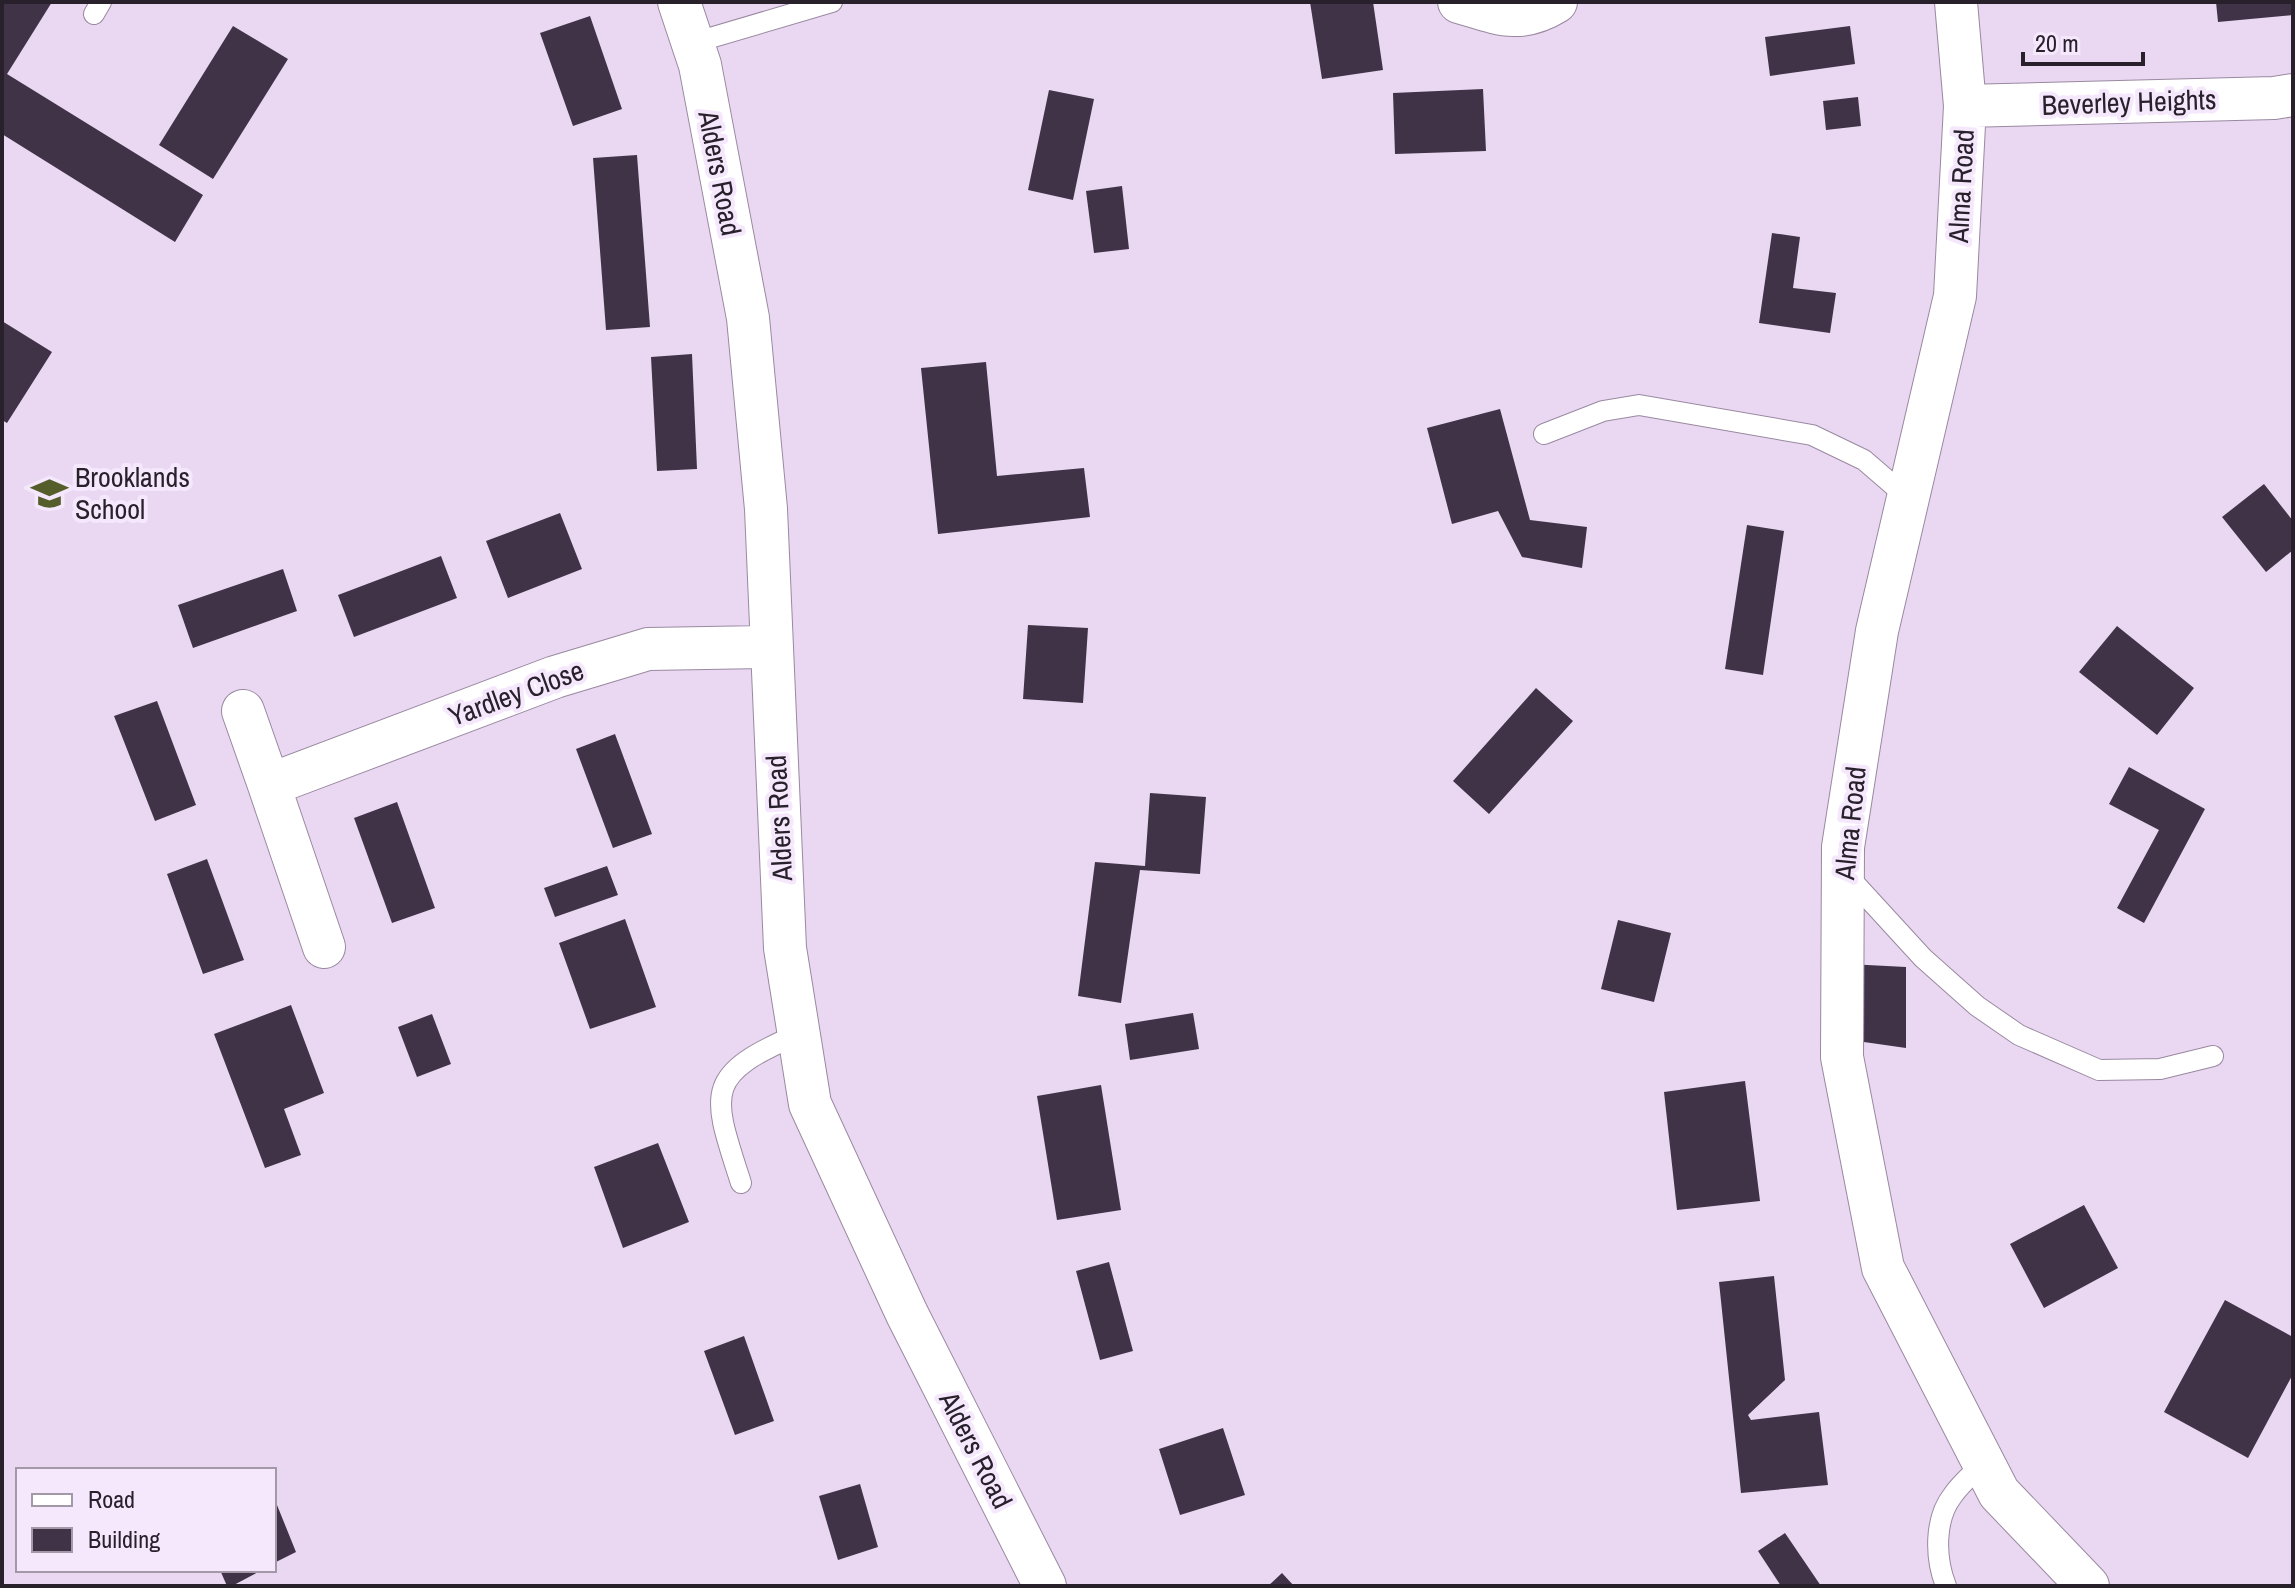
<svg xmlns="http://www.w3.org/2000/svg" width="2295" height="1588" viewBox="0 0 2295 1588" font-family="'Archivo Narrow',sans-serif">
  <style>
    .building { fill: #413347 }
    .lines { fill: none; stroke-linecap: round; stroke-linejoin: round }
    .lane-casing { stroke: #9989a0; stroke-width: 22 }
    .street-casing { stroke: #9989a0; stroke-width: 44 }
    .lane { stroke: #fff; stroke-width: 20 }
    .street { stroke: #fff; stroke-width: 42 }
    .labels { text-anchor: middle; stroke-width: 8; stroke-linejoin: round; paint-order: stroke }
    .street-label { font-size: 28px; fill: #28212b; stroke: #f5e7fc }
    .poi-label { font-size: 28px; fill: #28212b; stroke: #f5e7fc; text-anchor: start }
  </style>
  <rect width="100%" height="100%" fill="#ead8f2"/>
  <path class="building" d="M 2,2 L 52,2 L 7,74 L 203,195 L 175,242 L 2,134 Z
    M 1310,2 L 1373,2 L 1383,70 L 1322,79 Z
    M 2216,2 L 2293,2 L 2293,15 L 2218,22 Z
    M 590,16 L 622,109 L 573,126 L 540,33 Z
    M 233,26 L 288,59 L 213,179 L 159,145 Z
    M 1850,26 L 1855,64 L 1770,76 L 1765,37 Z
    M 1483,89 L 1486,151 L 1395,154 L 1393,93 Z
    M 1049,90 L 1094,99 L 1073,200 L 1028,190 Z
    M 1858,97 L 1861,126 L 1826,130 L 1823,101 Z
    M 637,155 L 650,327 L 606,330 L 593,158 Z
    M 1122,186 L 1129,249 L 1094,253 L 1086,191 Z
    M 1772,233 L 1800,237 L 1793,288 L 1836,293 L 1830,333 L 1759,323 Z
    M 2,321 L 52,352 L 7,423 L 2,420 Z
    M 692,354 L 697,469 L 657,471 L 651,357 Z
    M 986,362 L 997,476 L 1084,468 L 1090,517 L 938,534 L 921,368 Z
    M 1500,409 L 1530,520 L 1587,527 L 1582,568 L 1522,557 L 1498,511 L 1452,524 L 1427,428 Z
    M 2264,484 L 2293,521 L 2293,550 L 2266,572 L 2222,517 Z
    M 560,513 L 582,569 L 508,598 L 486,541 Z
    M 1747,525 L 1784,531 L 1763,675 L 1725,669 Z
    M 441,556 L 457,598 L 354,637 L 338,595 Z
    M 283,569 L 297,611 L 193,648 L 178,605 Z
    M 1028,625 L 1088,628 L 1083,703 L 1023,699 Z
    M 2117,626 L 2194,688 L 2157,735 L 2079,672 Z
    M 1536,688 L 1573,721 L 1489,814 L 1453,781 Z
    M 157,701 L 196,805 L 155,821 L 114,716 Z
    M 615,734 L 652,834 L 613,848 L 576,749 Z
    M 2129,767 L 2205,809 L 2144,923 L 2117,908 L 2159,830 L 2109,804 Z
    M 1150,793 L 1206,797 L 1200,874 L 1140,870 L 1121,1003 L 1078,996 L 1095,862 L 1145,866 Z
    M 397,802 L 435,908 L 392,923 L 354,818 Z
    M 207,859 L 244,960 L 203,974 L 167,874 Z
    M 607,866 L 618,895 L 555,917 L 544,888 Z
    M 625,919 L 656,1007 L 590,1029 L 559,943 Z
    M 1618,920 L 1671,933 L 1654,1002 L 1601,989 Z
    M 1848,964 L 1906,967 L 1906,1048 L 1850,1040 Z
    M 291,1005 L 324,1093 L 284,1109 L 301,1155 L 265,1168 L 214,1034 Z
    M 1193,1013 L 1199,1049 L 1130,1060 L 1125,1024 Z
    M 432,1014 L 451,1064 L 417,1077 L 398,1027 Z
    M 1745,1081 L 1760,1201 L 1677,1210 L 1664,1092 Z
    M 1101,1085 L 1121,1210 L 1057,1220 L 1037,1096 Z
    M 658,1143 L 689,1222 L 623,1248 L 594,1167 Z
    M 2084,1205 L 2118,1268 L 2044,1308 L 2010,1244 Z
    M 1109,1262 L 1133,1351 L 1100,1360 L 1076,1271 Z
    M 1774,1276 L 1785,1380 L 1748,1415 L 1751,1420 L 1819,1412 L 1828,1485 L 1741,1493 L 1719,1282 Z
    M 2225,1300 L 2293,1337 L 2293,1374 L 2248,1458 L 2164,1412 Z
    M 744,1336 L 774,1421 L 735,1435 L 704,1351 Z
    M 1223,1428 L 1245,1495 L 1180,1515 L 1159,1449 Z
    M 860,1484 L 878,1547 L 838,1560 L 819,1496 Z
    M 277,1505 L 296,1552 L 274,1563 L 274,1506 Z
    M 1785,1533 L 1821,1586 L 1781,1586 L 1758,1551 Z
    M 220,1570 L 262,1570 L 232,1586 L 227,1586 Z
    M 1282,1573 L 1294,1586 L 1268,1586 Z"/>
  <g class="lines">
    <defs>
      <path id="lane" d="M 94,14 L 101,2
        M 693,43 L 832,2
        M 1544,434 L 1603,411 L 1639,405 L 1812,435 L 1864,460 L 1908,498
        M 1846,874 L 1923,958 L 1977,1006 L 2019,1035 L 2099,1070 L 2160,1069 L 2213,1056
        M 741,1183 C 712,1093 702,1075 799,1034
        M 1946,1586 C 1935,1558 1934,1519 1953,1495 C 1961,1483 1974,1473 1984,1462"/>
      <path id="street" d="M 679,2 L 700,65 L 748,318 L 766,509 L 785,948 L 810,1104 L 907,1314 L 1045,1586
        M 1459,2 C 1497,13 1519,25 1556,2
        M 1956,2 L 1965,106 L 1955,296 L 1877,631 L 1843,847 L 1842,1057 L 1883,1268 L 1999,1493 L 2088,1586
        M 1965,106 L 2274,98 L 2293,95
        M 243,711 L 269,785
        M 324,947 L 269,785 L 555,677 L 648,649 L 771,647"/>
    </defs>
    <use href="#lane" class="lane-casing"/>
    <use href="#street" class="street-casing"/>
    <use href="#lane" class="lane"/>
    <use href="#street" class="street"/>
  </g>
  <defs>
    <symbol id="school-bare" viewBox="-9 -9 18 18"><path d="M0-5L7-2L0 1L-7-2ZM-4 1L0 2.5L4 1V4Q0 6-4 4Z" fill="#555d2b" stroke="#f5e7fc" stroke-width="2.5" paint-order="stroke"/></symbol>
  </defs>
  <g fill-rule="evenodd">
    <use href="#school-bare" x="24" y="468" width="51" height="51"/>
  </g>
  <g class="labels">
    <g class="street-label">
      <text transform="translate(2129 102) rotate(-2)" y="10">Beverley Heights</text>
      <text transform="translate(720 173) rotate(79)" y="10">Alders Road</text>
      <text transform="translate(1961 186) rotate(-87)" y="10">Alma Road</text>
      <text transform="translate(516 693) rotate(-20)" y="10">Yardley Close</text>
      <text transform="translate(779 818) rotate(-93)" y="10">Alders Road</text>
      <text transform="translate(1850 823) rotate(-84)" y="10">Alma Road</text>
      <text transform="translate(976 1450) rotate(63)" y="10">Alders Road</text>
    </g>
    <g class="poi-label">
      <text x="75" y="487">Brooklands<tspan x="75" dy="32">School</tspan></text>
    </g>
  </g>
  <rect width="2295" height="1588" fill="none" stroke="#28212b" stroke-width="8"/>
  <rect x="16" y="1468" width="260" height="104" fill="#f5e7fc" stroke="#a398a8" stroke-width="2"/>
  <rect x="32" y="1494" width="40" height="12" fill="#ffffff" stroke="#a398a8" stroke-width="2"/>
  <text x="88" y="1508" font-size="24" fill="#28212b">Road</text>
  <rect x="32" y="1528" width="40" height="24" fill="#413347" stroke="#a398a8" stroke-width="2"/>
  <text x="88" y="1548" font-size="24" fill="#28212b">Building</text>
  <path d="M2023 52v12h120v-12" fill="none" stroke="#28212b" stroke-width="4"/>
  <text x="2035" y="52" font-size="24" fill="#28212b" stroke="#f5e7fc" stroke-width="6" paint-order="stroke">20 m</text>
</svg>
